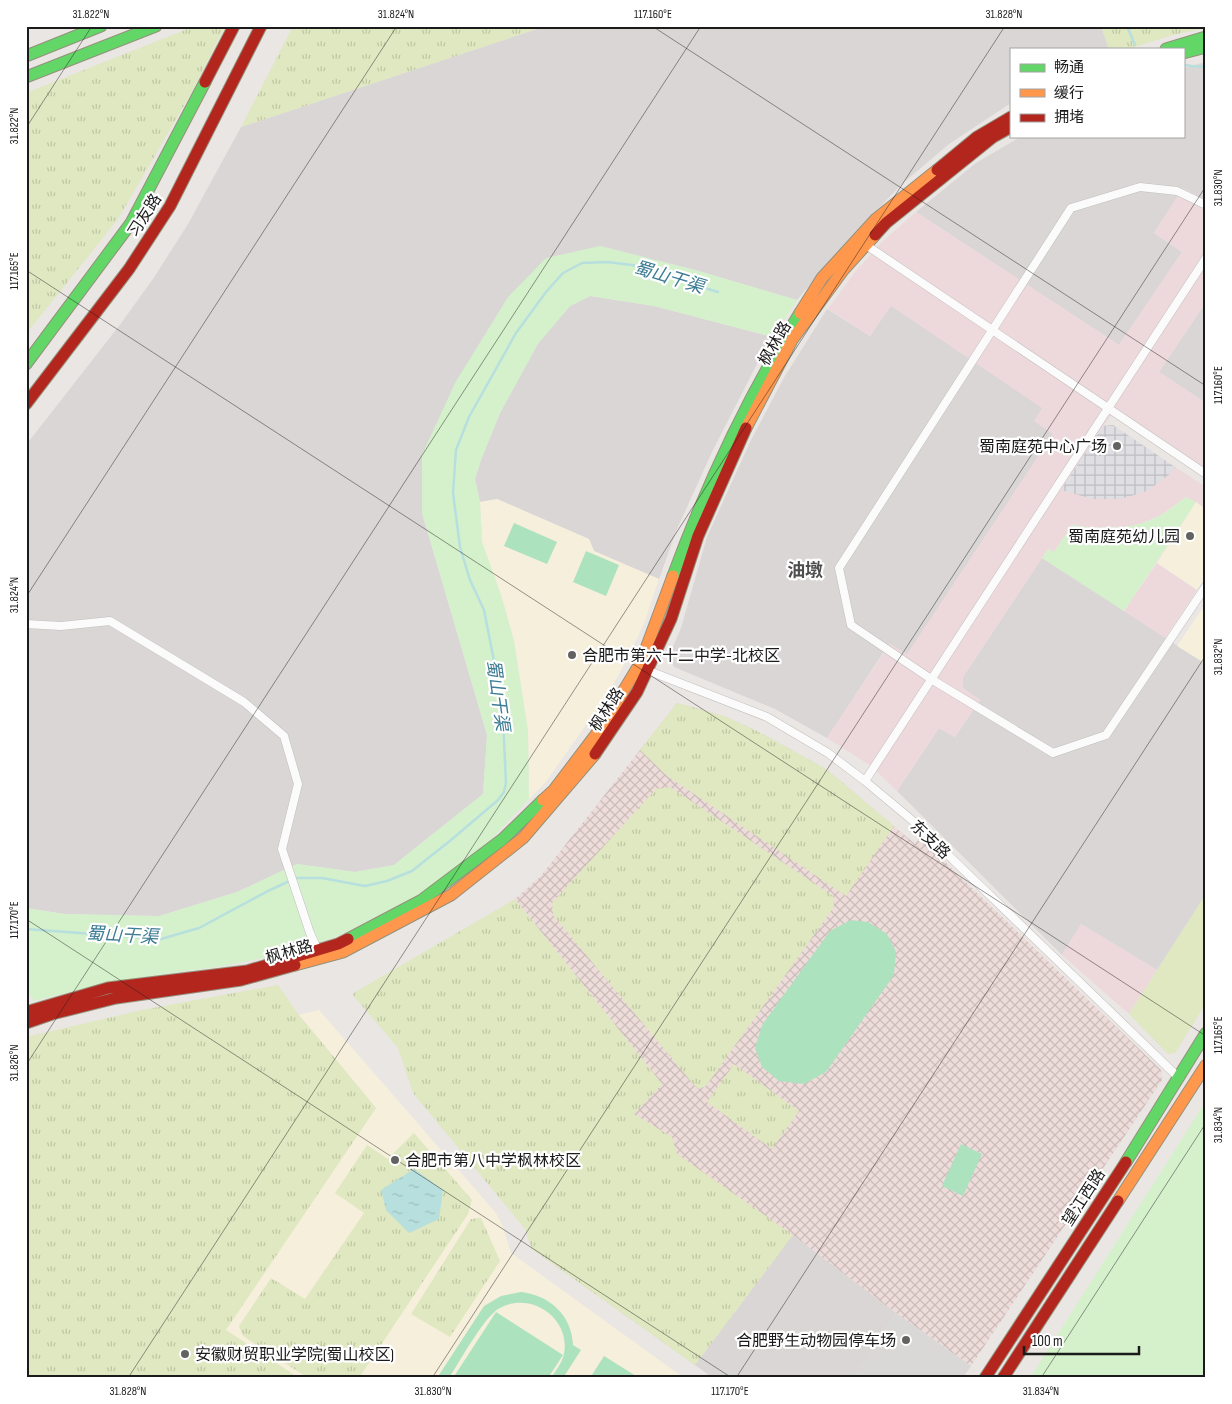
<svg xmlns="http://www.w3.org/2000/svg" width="1232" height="1404" viewBox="0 0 1232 1404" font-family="'Sofia Sans Condensed','Noto Sans SC',sans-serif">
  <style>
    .residential { fill: #d9d6d5 }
    .commercial { fill: #edd9db }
    .education { fill: #f6efdc }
    .military { fill: url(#military-cross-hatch) }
    .grass { fill: url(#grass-tufts) }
    .park { fill: #d5f1cc }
    .garden { fill: #dfe8c0 }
    .pitch { fill: #ade2bf }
    .parking { fill: #dad8d7 }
    .plaza { fill: url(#plaza-grid) }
    .water { fill: url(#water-ripples) }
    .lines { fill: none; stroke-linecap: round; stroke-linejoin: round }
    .stream { stroke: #b6dfde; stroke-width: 2.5 }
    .street-casing { stroke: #c1bfbe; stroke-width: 9 }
    .fast-casing { stroke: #94907b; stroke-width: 13 }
    .slow-casing { stroke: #94907b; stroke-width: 13 }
    .jam-casing { stroke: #94907b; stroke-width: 13 }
    .street { stroke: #fcfbfb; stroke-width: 8 }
    .fast { stroke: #63d668; stroke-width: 11 }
    .slow { stroke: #ff974d; stroke-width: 11 }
    .jam { stroke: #b3261e; stroke-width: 11 }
    .ticks { fill: none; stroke: #1b1b1b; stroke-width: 1; stroke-opacity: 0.45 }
    .poi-dot { fill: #636261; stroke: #fff; stroke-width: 2 }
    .labels { text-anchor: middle; stroke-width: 4.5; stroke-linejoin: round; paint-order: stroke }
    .street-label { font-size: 16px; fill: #1b1b1b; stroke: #fff }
    .poi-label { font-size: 16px; fill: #1b1b1b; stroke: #fff; text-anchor: end }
    .water-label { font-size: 18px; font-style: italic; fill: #3e7d95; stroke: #fff }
    .neighbourhood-label { font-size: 18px; font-weight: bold; fill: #4e4e4e; stroke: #fff }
    .neatline { fill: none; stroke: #1b1b1b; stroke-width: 2 }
    .ticks-label { font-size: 12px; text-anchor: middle; fill: #1b1b1b }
  </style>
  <defs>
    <pattern id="military-cross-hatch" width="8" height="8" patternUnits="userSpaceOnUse" patternTransform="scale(1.25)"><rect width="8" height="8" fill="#eddcda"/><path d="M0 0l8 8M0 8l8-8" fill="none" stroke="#cbbcba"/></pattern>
    <pattern id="grass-tufts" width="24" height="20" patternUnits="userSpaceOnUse" patternTransform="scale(1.25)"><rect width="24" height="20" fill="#dfe8c0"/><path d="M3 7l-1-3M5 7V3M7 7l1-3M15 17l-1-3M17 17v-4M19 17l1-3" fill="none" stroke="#bfc6a4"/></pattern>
    <pattern id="plaza-grid" width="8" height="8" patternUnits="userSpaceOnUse" patternTransform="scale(1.25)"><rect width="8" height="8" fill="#dedee3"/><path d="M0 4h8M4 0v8" fill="none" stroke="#bebec2"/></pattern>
    <pattern id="water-ripples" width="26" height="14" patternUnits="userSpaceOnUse" patternTransform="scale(1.25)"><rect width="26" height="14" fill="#b6dfde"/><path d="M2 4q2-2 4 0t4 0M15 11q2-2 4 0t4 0" fill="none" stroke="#9cbfbe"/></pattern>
  </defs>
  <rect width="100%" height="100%" fill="#eae6e3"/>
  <path class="residential" d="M 546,26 L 1101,26 L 1109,49 L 1011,49 L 1011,103 L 949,144 L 902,184 L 847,241 L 797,300 L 695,270 L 600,246 L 422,513 L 487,735 L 483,794 L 394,865 L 355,872 L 297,864 L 237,892 L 159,916 L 64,914 L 26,908 L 26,445 L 122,322 L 155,276 L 188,224 L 241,127 Z
    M 1206,62 L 1206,200 L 1183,188 L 1154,233 L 1182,252 L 1119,345 L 916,212 L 976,163 L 1022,136 L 1183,136 L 1183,68 Z
    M 590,296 L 654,306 L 773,337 L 758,362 L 712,452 L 677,529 L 659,579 L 594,551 L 589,539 L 497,499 L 480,502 L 475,479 L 481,460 L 500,413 L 538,343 L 570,306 Z
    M 1206,302 L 1206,403 L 1159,372 Z
    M 891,305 L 1043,408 L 1034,421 L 1053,434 L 907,655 L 889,644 L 827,738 L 775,709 L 674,667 L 669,656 L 681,628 L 707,537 L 751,440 L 785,376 L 827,309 L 870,336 Z
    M 1042,558 L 1206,664 L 1206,894 L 1157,970 L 1081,924 L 1062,955 L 897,791 L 939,728 L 955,737 L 980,700 L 963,688 L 963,677 Z
    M 793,1235 L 896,1313 L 854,1378 L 713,1378 L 695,1365 Z"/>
  <path class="commercial" d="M 1183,188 L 1206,200 L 1206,302 L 1159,372 L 1206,403 L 1206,469 L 1115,409 L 1061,490 L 1170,474 L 1175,467 L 1206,487 L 1206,509 L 1186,497 L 1161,515 L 1135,526 L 1087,528 L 1072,525 L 1054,552 L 1048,549 L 963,677 L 963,688 L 980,700 L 955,737 L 939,728 L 897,791 L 871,766 L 827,738 L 890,644 L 907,654 L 1053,434 L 1034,421 L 1042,408 L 891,306 L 870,336 L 828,309 L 856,271 L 882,242 L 916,212 L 1119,345 L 1182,252 L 1154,233 Z
    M 1157,563 L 1197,590 L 1165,638 L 1124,611 Z
    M 1081,924 L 1157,970 L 1129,1014 L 1062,955 Z"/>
  <path class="education" d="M 497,499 L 589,539 L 594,551 L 659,579 L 643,626 L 622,669 L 607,695 L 545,783 L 529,799 L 528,731 L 514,641 L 501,595 L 482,542 L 480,502 Z
    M 1196,502 L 1206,509 L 1206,577 L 1197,590 L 1157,563 Z
    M 1206,603 L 1206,664 L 1177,646 Z
    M 319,1010 L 496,1213 L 503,1227 L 511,1253 L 684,1378 L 106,1378 L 376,1108 L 299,1015 Z"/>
  <path class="military" d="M 677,703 L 724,716 L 755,730 L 826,769 L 915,844 L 919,837 L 1161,1070 L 1162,1080 L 971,1366 L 896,1313 L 793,1235 L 695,1365 L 532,1249 L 525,1229 L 662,1084 L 515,899 L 540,877 Z"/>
  <path class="grass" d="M 195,26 L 225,26 L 193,90 L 118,219 L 26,334 L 26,93 Z
    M 293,26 L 546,26 L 241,127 Z
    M 1101,26 L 1206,26 L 1206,28 L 1173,35 L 1128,49 L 1109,49 Z
    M 677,703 L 724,716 L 755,730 L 826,769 L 894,826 L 846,896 L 666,775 L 640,750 Z
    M 670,787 L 833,896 L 834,907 L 706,1086 L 699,1089 L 694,1085 L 553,915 L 552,903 L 656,789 Z
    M 515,899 L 662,1084 L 634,1114 L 672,1137 L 677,1154 L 793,1235 L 695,1365 L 532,1249 L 525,1229 L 413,1093 L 398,1048 L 352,994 Z
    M 278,985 L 299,1015 L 376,1108 L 226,1330 L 299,1378 L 26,1378 L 26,1037 L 142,1010 Z
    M 734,1064 L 799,1111 L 772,1149 L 707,1102 Z
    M 414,1133 L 472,1200 L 468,1214 L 359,1378 L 308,1378 L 243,1336 L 239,1326 L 271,1278 L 305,1299 L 364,1213 L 335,1193 L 367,1145 L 388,1159 Z
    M 481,1218 L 500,1261 L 450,1337 L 411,1314 L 471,1219 Z"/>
  <path class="park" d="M 600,246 L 695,270 L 797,300 L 773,337 L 654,306 L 590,296 L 570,306 L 538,344 L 500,413 L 481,460 L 475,479 L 480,502 L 482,542 L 501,595 L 514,641 L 528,731 L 529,799 L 483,848 L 416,897 L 338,936 L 290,952 L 230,965 L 109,982 L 34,1001 L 26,988 L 26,908 L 64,914 L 159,916 L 237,892 L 297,864 L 355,872 L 394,865 L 483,794 L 487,735 L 422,513 L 422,455 L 455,383 L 508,297 L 546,258 Z
    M 1186,497 L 1196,502 L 1124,611 L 1042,558 L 1048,549 L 1054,552 L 1072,525 C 1101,530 1135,530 1161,515 C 1170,510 1178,503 1186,497 Z
    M 1206,1101 L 1206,1378 L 1030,1378 Z"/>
  <path class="garden" d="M 1206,894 L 1206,1003 L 1175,1053 L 1168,1054 L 1129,1014 Z"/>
  <path class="pitch" d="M 514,523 L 557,542 L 547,564 L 504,546 Z
    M 586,551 L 619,565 L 606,596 L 573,582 Z
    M 851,920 L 868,922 L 887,934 L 896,952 L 894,975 L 826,1072 L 804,1084 L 779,1081 L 762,1067 L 755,1048 L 762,1025 L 830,931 Z
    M 961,1144 L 982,1154 L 963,1196 L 942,1186 Z
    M 521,1292 C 549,1295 572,1315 573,1345 L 581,1350 L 563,1378 L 551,1378 C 556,1370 562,1363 564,1354 C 571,1317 529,1290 498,1309 C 483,1319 460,1361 449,1378 L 437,1378 L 484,1306 L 501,1296 Z
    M 496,1312 L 563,1355 L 548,1378 L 453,1378 Z
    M 604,1356 L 636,1376 L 635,1378 L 590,1378 Z"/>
  <path class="parking" d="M 896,1313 L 971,1366 L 963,1378 L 854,1378 Z"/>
  <path class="plaza" d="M 1113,425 L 1175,467 L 1170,474 L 1147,491 L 1121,499 L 1092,499 L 1061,490 L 1103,426 Z"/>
  <path class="water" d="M 414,1169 L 443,1190 L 439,1219 L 409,1233 L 386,1210 L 381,1190 Z"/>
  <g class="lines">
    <path class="stream" d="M 1127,26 L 1135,45
      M 1185,65 L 1199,67 L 1206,66
      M 26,929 L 161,939 L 199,928 L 268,891 L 296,878 L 322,878 L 365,886 L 387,881 L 412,871 L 451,840 L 498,800 L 504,792 L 506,783 L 503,719 L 493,656 L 484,610 L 470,580 L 460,547 L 453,493 L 456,450 L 469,417 L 516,333 L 546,292 L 563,273 L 582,263 L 607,262 L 632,265 L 718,292"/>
    <defs>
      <path id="street" d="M 1206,205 L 1177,191 L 1140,187 L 1071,208 L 839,568 L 851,625 L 931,679 L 1053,753 L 1106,735 L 1206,586
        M 863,243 L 1206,474
        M 26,624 L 61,626 L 110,621 L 244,702 L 284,736 L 298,784 L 282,849 L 310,933 L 319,953
        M 644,669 L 767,717 L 828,753 L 865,781 L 913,821 L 1178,1077
        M 865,781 L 1206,258"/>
      <path id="fast" d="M 1166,49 L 1206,37
        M 1183,53 L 1206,47
        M 26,56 L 101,26
        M 26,77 L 156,26
        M 26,364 L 131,223 L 205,82
        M 673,576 C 707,484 748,396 800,313
        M 348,939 L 422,900 L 503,839 L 543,800
        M 1126,1162 L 1206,1033"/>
      <path id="slow" d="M 800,313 L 822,278 L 876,219 L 937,170
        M 746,428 L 792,340 L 844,269 L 875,235
        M 543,800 L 554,790 L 601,728 L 641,662 L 673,576
        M 295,965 L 343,952 L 451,895 L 523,838 L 595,754
        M 1118,1201 L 1206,1065"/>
      <path id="jam" d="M 205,82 L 234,26
        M 937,170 L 977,137 L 1011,117
        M 875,235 L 886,223 L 993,137 L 1011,127
        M 26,404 L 129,269 L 170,206 L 261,26
        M 595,754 L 637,692 L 671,619 L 698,536 L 746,428
        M 26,1012 L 108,988 L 247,971 L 338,944 L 348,939
        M 26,1023 L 52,1014 L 116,998 L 241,980 L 295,965
        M 985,1378 L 1126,1162
        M 1003,1378 L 1118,1201"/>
    </defs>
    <use href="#street" class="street-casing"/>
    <use href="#fast" class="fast-casing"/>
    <use href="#slow" class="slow-casing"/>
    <use href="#jam" class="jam-casing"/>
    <use href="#street" class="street"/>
    <use href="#fast" class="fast"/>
    <use href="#slow" class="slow"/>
    <use href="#jam" class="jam"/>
  </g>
  <path class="ticks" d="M 652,26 L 1206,386M 26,128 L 92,26M 26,270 L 1206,1036M 26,597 L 397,26M 26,919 L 732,1378M 26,1065 L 701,26M 128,1378 L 1005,26M 432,1378 L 1206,186M 736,1378 L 1206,655M 1041,1378 L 1206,1123"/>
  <g class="poi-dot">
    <circle cx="1117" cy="446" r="5"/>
    <circle cx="1190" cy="536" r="5"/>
    <circle cx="572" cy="655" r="5"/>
    <circle cx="395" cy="1160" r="5"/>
    <circle cx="906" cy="1340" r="5"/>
    <circle cx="185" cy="1354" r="5"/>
  </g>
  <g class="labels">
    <g class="street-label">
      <text transform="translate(144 215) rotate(-58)" y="6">习友路</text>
      <text transform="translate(774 343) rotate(-60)" y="6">枫林路</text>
      <text transform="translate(606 709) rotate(-57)" y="6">枫林路</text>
      <text transform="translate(931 839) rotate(44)" y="6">东支路</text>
      <text transform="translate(289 951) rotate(-16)" y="6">枫林路</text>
      <text transform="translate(1083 1197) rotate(-57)" y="6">望江西路</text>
    </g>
    <g class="poi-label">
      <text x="1107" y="452">蜀南庭苑中心广场</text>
      <text x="1180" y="542">蜀南庭苑幼儿园</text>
      <text x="582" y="661" text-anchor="start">合肥市第六十二中学-北校区</text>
      <text x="405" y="1166" text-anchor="start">合肥市第八中学枫林校区</text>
      <text x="896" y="1346">合肥野生动物园停车场</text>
      <text x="195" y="1360" text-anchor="start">安徽财贸职业学院(蜀山校区)</text>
    </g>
    <g class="water-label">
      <text transform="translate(669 277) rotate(17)" y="6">蜀山干渠</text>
      <text transform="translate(498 695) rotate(82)" y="6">蜀山干渠</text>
      <text transform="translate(122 935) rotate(3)" y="6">蜀山干渠</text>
    </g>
    <g class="neighbourhood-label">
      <text x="805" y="576">油墩</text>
    </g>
  </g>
  <rect width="1232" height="1404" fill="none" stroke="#ffffff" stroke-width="55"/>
  <rect x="1010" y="48" width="175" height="90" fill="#ffffff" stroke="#a4a4a4"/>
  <rect x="1020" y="64" width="25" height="8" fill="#63d668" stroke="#a4a4a4"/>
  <text x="1054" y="72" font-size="15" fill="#1b1b1b">畅通</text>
  <rect x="1020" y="89" width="25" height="8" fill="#ff974d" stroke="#a4a4a4"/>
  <text x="1054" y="98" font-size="15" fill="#1b1b1b">缓行</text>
  <rect x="1020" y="114" width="25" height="8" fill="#b3261e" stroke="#a4a4a4"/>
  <text x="1054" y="122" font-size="15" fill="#1b1b1b">拥堵</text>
  <path d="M1024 1346v8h115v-8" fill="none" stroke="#1b1b1b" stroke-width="2.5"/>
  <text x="1032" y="1346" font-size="15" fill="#1b1b1b" stroke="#ffffff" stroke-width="4" paint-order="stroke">100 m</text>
  <rect x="28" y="28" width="1176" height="1348" class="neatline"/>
  <g class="ticks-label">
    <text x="91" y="18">31.822°N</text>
    <text x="396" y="18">31.824°N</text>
    <text x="653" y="18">117.160°E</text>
    <text x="1004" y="18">31.828°N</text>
    <text transform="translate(14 126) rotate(-90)" y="4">31.822°N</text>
    <text transform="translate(1218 188) rotate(-90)" y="4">31.830°N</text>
    <text transform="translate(14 271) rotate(-90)" y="4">117.165°E</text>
    <text transform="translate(1218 385) rotate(-90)" y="4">117.160°E</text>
    <text transform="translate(14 595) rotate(-90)" y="4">31.824°N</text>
    <text transform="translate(1218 657) rotate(-90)" y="4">31.832°N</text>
    <text transform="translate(14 920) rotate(-90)" y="4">117.170°E</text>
    <text transform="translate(1218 1035) rotate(-90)" y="4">117.165°E</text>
    <text transform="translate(14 1063) rotate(-90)" y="4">31.826°N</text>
    <text transform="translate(1218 1125) rotate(-90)" y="4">31.834°N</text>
    <text x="128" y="1395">31.828°N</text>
    <text x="433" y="1395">31.830°N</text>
    <text x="730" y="1395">117.170°E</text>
    <text x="1041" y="1395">31.834°N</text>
  </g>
</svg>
